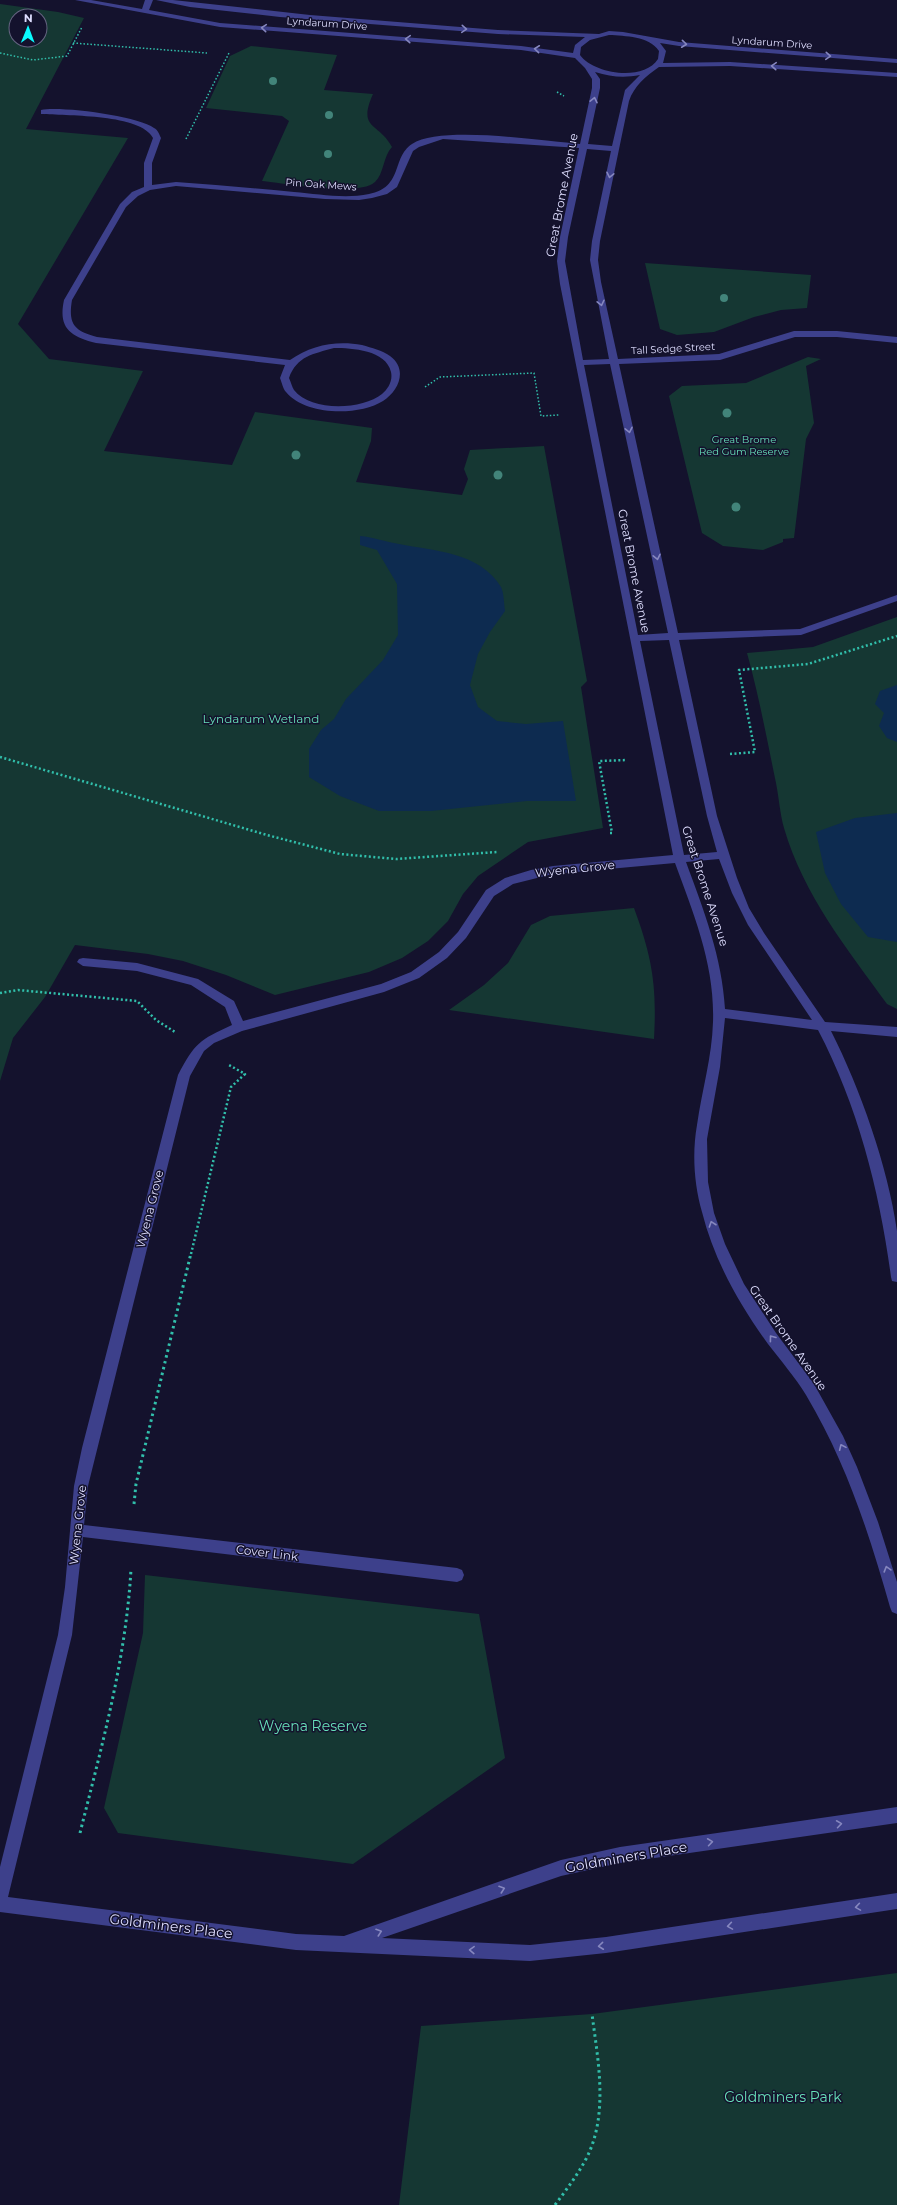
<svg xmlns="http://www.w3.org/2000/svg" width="897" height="2205" viewBox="0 0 897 2205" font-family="Montserrat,sans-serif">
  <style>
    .green { fill: #153733; fill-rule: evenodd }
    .water { fill: #0d2b50 }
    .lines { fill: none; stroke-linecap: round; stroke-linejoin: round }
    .path-far2 { stroke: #31bfab; stroke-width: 1.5; stroke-dasharray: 1.5 2; stroke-linecap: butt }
    .path-far1 { stroke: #31bfab; stroke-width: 2.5; stroke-dasharray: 2 2.5; stroke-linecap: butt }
    .path { stroke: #31bfab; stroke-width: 3; stroke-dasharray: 2.5 3.5; stroke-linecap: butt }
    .minor { fill: #3d408b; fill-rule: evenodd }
    .tree { fill: #42847a }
    .oneway { stroke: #8687bf }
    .labels { text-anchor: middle; stroke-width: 3; stroke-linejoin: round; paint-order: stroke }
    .far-street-label { font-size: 10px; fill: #dfdeff; stroke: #14122d }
    .far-park-label { font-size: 10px; fill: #67e1b9; stroke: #14122d }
    .street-label { font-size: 12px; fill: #dfdeff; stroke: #14122d }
    .park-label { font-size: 12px; fill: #67e1b9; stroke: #14122d }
    .near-park-label { font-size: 14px; fill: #67e1b9; stroke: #14122d }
    .near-street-label { font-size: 14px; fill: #dfdeff; stroke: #14122d }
  </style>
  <rect width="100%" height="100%" fill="#14122d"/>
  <path class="green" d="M 0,4 L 58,12 L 84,18 L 26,129 L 128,138 L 18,324 L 49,359 L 143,371 L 104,451 L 232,465 L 255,412 L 372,428 L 371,441 L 356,482 L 462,495 L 468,479 L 464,469 L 470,450 L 544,446 L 587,681 L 581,687 L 603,828 L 528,842 L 478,876 L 463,894 L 448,921 L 428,941 L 402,958 L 369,972 L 275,995 L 226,975 L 183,961 L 148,954 L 75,945 L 45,997 L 13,1038 L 0,1081 ZM 16,16 L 40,16 L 40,40 L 16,40 Z
    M 251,46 L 337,55 L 324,90 L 373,94 C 357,130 379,122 392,147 C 383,156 384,174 375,182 C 359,197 284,183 262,181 L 289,121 L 282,116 L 206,108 L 230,56 Z
    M 645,263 L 811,275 L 807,308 L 781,310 L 754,317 L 714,332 L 677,335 L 660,329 Z
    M 808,357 L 821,359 L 806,366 L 814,423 L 806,439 L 794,538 L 783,539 L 783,542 L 763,550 L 723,546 L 702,533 L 669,396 L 682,386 L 746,383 Z
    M 897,617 L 897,1009 L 887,1004 C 847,949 803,894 784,828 C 780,814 779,798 776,783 C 767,740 759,696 747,653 L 813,647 Z
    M 634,908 C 652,957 657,985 654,1039 L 449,1010 L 484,985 L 508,963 L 531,925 L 550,916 Z
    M 145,1575 L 479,1614 L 505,1758 L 353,1864 L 118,1833 L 104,1808 L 143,1633 Z
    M 897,1973 L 897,2205 L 399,2205 L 421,2026 L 592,2014 Z"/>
  <path class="water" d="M 360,536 C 374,537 385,542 399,544 C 434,551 480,552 501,587 C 504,593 504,604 505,611 L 490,632 L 478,654 L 470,685 L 478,707 L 497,721 L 526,724 L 563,721 L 576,801 L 527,801 L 431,811 L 379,811 L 340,796 L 309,777 L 309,749 L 321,730 L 334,719 L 346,699 L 383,660 L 398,635 L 397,584 L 377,550 L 360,545 Z
    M 897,685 L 897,742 L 887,738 L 879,726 L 884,713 L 875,704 L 880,691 Z
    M 897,813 L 897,942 L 868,937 L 841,904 L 825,873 L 816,832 L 855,818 Z"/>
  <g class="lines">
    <path class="path-far2" d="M 73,43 L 207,53
      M 0,53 L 33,60 L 67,56 L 82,27
      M 557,92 L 564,96
      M 186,139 L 229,53
      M 425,387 L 440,377 L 534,373 L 541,416 L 559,415"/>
    <path class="path-far1" d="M 730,754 L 755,752 L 739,670 L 808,664 L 897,636
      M 0,757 L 267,835 L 340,854 L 396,859 L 497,852
      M 610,833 L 612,833 L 599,761 L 627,760
      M 0,993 L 18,990 L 137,1001 L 156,1020 L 175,1032
      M 191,1254 L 231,1087 L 245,1074 L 229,1065"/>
    <path class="path" d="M 134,1504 L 136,1484 L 191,1253
      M 80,1833 C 102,1745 126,1659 131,1569
      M 555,2205 C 566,2190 577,2176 586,2159 C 609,2115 598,2061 592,2014"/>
    <path class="minor" d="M 75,0 L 91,0 L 142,9 L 145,0 L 153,0 L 149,10 L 220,23 L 521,46 L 573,53 L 575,45 L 585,37 L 498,34 L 280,17 L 190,7 L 156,0 L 173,0 L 310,15 L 498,30 L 599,34 L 609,31 L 623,32 L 679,42 L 897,59 L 897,63 L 679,46 L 660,43 L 666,51 L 663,63 L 730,62 L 897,73 L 897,77 L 730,66 L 659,67 C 646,76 634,86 629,101 L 600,241 L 598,260 L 601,282 L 618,359 L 719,354 L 794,331 L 837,331 L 897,337 L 897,343 L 837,337 L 795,337 L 720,360 L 619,364 L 678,633 L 800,629 L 897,595 L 897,601 L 801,635 L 679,640 L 717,816 L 737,878 L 749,908 L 764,933 L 825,1022 L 897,1027 L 897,1037 L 831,1031 C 860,1088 888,1167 897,1231 C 897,1247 897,1266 897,1282 L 892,1281 L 891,1277 C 880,1193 858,1106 818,1030 L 725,1018 L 720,1067 L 707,1139 L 708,1182 L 714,1213 L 725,1244 L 744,1284 L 776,1333 L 814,1384 L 843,1436 L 857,1467 L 878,1522 L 897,1582 L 897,1614 L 892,1612 L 890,1607 C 869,1533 846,1462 806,1395 C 795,1377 781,1361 768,1344 C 739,1304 714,1260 702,1212 C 694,1184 692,1153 697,1125 C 702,1090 712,1057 713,1022 C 715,965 694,915 675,863 L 553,874 L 513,884 L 494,896 L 466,938 L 447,958 L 419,978 L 384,992 L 242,1031 L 214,1043 L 204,1051 L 190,1076 L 88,1486 L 84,1525 L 457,1568 L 462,1570 L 464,1575 L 462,1580 L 457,1582 L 83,1537 L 72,1635 L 8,1897 L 296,1934 L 344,1936 L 561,1860 L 620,1847 L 897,1807 L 897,1823 L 620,1863 L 561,1876 L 382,1938 L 530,1945 L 606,1937 L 897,1893 L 897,1909 L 606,1953 L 530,1961 L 296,1950 L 0,1912 L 0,1867 L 58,1635 L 65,1587 L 74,1486 L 82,1448 L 178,1075 C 195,1043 199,1040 232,1025 L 225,1007 L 191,985 L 137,971 L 83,966 L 77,962 L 79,959 L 83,958 L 137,963 L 198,979 L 234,1001 L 243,1021 L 381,984 L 411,972 L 439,952 L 458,932 L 486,890 L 505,878 L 531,870 L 553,866 L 673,855 L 560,284 L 557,261 L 560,237 L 579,148 L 443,139 L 419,147 L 413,151 L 397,187 L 387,194 L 372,198 L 359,200 L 325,199 L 176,186 L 150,190 L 138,196 L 126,207 L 72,300 C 68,324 74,331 97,337 L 290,360 C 311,345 337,340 362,345 C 372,348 382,350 390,356 C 408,369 399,391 383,401 C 359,416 306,416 286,392 C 283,389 282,383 280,378 L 285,365 L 96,343 C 70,336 58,328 64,300 L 120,204 L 132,192 L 144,187 L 144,163 L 153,138 C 141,114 69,116 44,114 L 41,114 L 41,110 C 61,106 138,116 154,128 C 158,130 159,134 161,138 L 152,163 L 152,185 L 176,182 C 215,185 254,188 294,192 C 318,194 345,199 369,194 C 404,187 391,158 412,144 C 441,125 543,141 580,144 L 592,88 L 592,79 L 585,68 L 575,58 L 521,50 L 220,27 ZM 609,35 C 625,36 649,36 659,51 L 658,59 C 643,82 594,74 580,55 L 581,47 L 590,40 ZM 595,72 C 611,77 624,78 640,75 L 625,90 L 612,146 L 588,144 L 600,88 L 600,79 ZM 587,149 L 611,151 L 592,241 L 590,260 L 609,359 L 583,360 L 565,261 L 568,237 ZM 334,348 C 352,348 386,350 391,372 C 393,381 388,389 382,394 C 362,410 311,412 294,390 C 292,387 291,382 289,378 C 297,356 313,354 334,348 ZM 610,364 L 668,633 L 638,635 L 584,365 ZM 669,640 L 707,816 L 717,852 L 684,855 L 640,641 ZM 719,859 L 732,893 L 748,925 L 812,1020 L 725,1009 C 722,957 704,911 686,862 Z"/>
  </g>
  <g class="tree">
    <circle cx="273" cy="81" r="4"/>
    <circle cx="329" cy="115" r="4"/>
    <circle cx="328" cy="154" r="4"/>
    <circle cx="724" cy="298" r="4"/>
    <circle cx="727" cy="413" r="4.5"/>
    <circle cx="296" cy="455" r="4.5"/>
    <circle cx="498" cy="475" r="4.5"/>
    <circle cx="736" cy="507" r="4.5"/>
  </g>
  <defs><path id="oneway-chevron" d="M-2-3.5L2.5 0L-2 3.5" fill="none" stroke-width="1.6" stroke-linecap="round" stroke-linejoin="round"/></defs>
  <g class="oneway">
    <use href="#oneway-chevron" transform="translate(264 28) rotate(-175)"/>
    <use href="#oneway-chevron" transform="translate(464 29) rotate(4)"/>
    <use href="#oneway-chevron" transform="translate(408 39) rotate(-176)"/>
    <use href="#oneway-chevron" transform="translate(684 44) rotate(6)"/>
    <use href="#oneway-chevron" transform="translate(537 49) rotate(-174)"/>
    <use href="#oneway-chevron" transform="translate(828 56) rotate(4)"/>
    <use href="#oneway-chevron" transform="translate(774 66) rotate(-176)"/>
    <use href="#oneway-chevron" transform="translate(594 100) rotate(-78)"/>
    <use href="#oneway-chevron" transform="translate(610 175) rotate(102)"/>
    <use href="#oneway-chevron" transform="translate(601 303) rotate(77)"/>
    <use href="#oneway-chevron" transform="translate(629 430) rotate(78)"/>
    <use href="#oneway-chevron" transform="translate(657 557) rotate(78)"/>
    <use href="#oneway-chevron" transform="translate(712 1224) rotate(-109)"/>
    <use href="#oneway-chevron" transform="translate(772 1338) rotate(-127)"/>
    <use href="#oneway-chevron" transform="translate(842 1447) rotate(-114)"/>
    <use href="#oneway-chevron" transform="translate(887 1569) rotate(-106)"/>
    <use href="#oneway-chevron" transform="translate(839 1824) rotate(-8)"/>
    <use href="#oneway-chevron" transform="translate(710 1842) rotate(-8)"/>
    <use href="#oneway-chevron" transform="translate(502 1889) rotate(-19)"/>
    <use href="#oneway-chevron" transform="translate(858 1907) rotate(171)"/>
    <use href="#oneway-chevron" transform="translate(730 1926) rotate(171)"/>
    <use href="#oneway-chevron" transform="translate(379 1932) rotate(-19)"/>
    <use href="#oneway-chevron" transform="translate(601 1946) rotate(174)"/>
    <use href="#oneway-chevron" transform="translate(472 1950) rotate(-178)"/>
  </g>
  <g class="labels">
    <g class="far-street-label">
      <text transform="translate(327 23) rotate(4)" y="4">Lyndarum Drive</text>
      <text transform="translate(772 42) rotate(4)" y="4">Lyndarum Drive</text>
      <text transform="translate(321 184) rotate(4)" y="4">Pin Oak Mews</text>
      <text transform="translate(673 348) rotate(-3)" y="4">Tall Sedge Street</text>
    </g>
    <g class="far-park-label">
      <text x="744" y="443">Great Brome<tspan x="744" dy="12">Red Gum Reserve</tspan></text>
    </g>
    <g class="street-label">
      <text transform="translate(562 195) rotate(-79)" y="4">Great Brome Avenue</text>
      <text transform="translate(634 571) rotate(79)" y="4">Great Brome Avenue</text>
      <text transform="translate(575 869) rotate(-6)" y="4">Wyena Grove</text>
      <text transform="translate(705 886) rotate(72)" y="4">Great Brome Avenue</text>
      <text transform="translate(150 1209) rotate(-76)" y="4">Wyena Grove</text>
      <text transform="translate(788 1338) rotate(55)" y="4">Great Brome Avenue</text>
      <text transform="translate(78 1525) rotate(-84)" y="4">Wyena Grove</text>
      <text transform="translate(267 1553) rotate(7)" y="4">Cover Link</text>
    </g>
    <g class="park-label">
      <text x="261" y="723">Lyndarum Wetland</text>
    </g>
    <g class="near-park-label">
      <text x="313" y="1731">Wyena Reserve</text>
      <text x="783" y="2102">Goldminers Park</text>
    </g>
    <g class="near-street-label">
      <text transform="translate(626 1857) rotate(-10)" y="5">Goldminers Place</text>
      <text transform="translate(171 1926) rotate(7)" y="5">Goldminers Place</text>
    </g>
  </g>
  <g transform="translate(28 28) rotate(1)"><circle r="19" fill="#14122d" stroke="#656481"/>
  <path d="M0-3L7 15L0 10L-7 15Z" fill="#0afafe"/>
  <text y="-6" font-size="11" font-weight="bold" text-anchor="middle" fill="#dfdeff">N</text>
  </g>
</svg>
